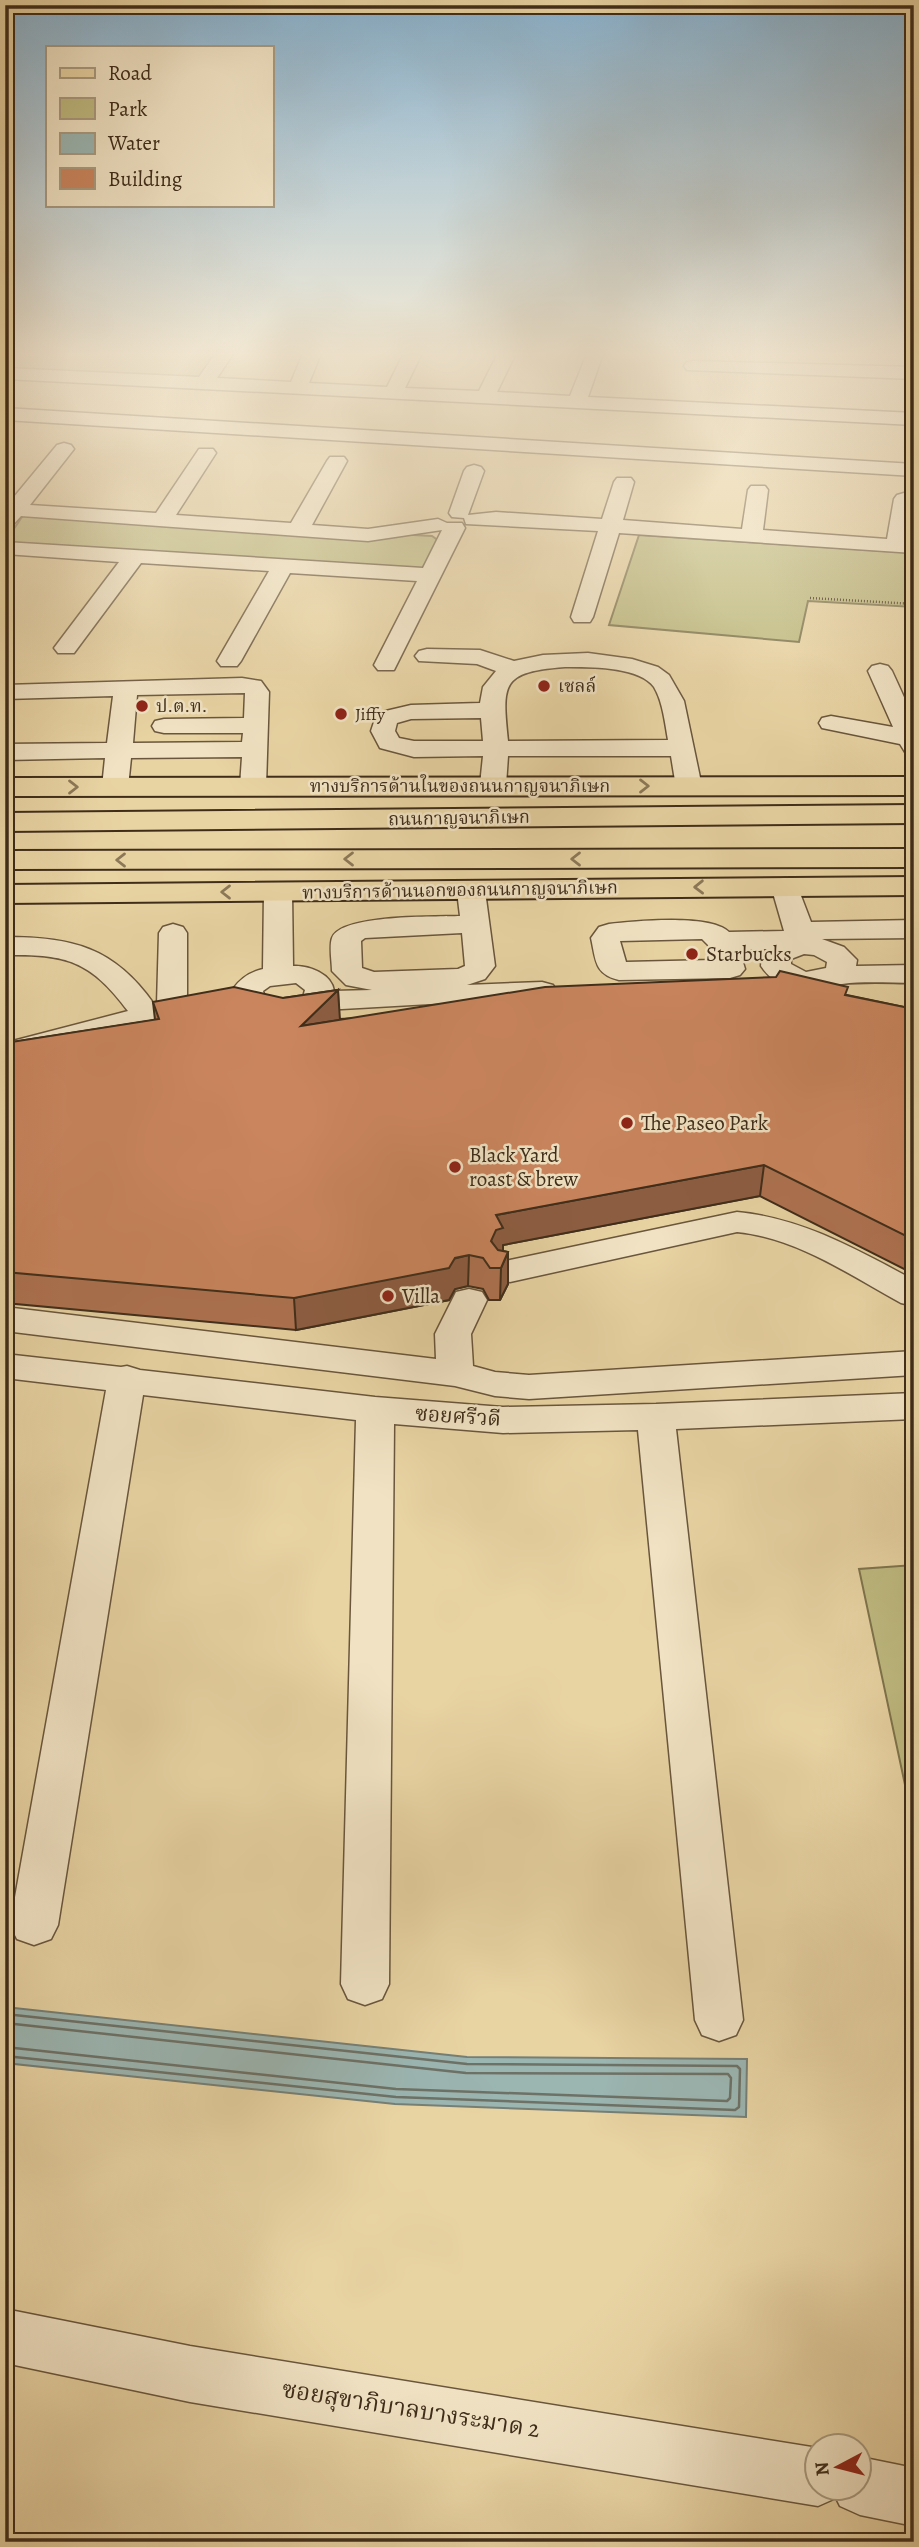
<svg xmlns="http://www.w3.org/2000/svg" width="919" height="2547" viewBox="0 0 919 2547" font-family="Alegreya,'Noto Serif Thai',serif">
  <style>
    .green { fill: #beba80; stroke: #7e744d; stroke-width: 2 }
    .water { fill: #9bb5b1; stroke: #767f75; stroke-width: 2 }
    .lines { fill: none; stroke-linecap: round; stroke-linejoin: round }
    .shore { stroke: #6d7166; stroke-width: 2.5 }
    .minor-casing { stroke: #69563c; stroke-width: 3 }
    .major-casing { stroke: #3f2d1a; stroke-width: 4 }
    .highway-casing { stroke: #3f2d1a; stroke-width: 4 }
    .path { stroke: #3f2d1a; stroke-width: 2.5; stroke-dasharray: 1 2; stroke-linecap: butt }
    .minor { fill: #f0e2c3; fill-rule: evenodd }
    .major { fill: #e8d3a3; fill-rule: evenodd }
    .highway { fill: #e8d3a3; fill-rule: evenodd }
    .wall { fill: #ae7251; stroke: #3f2d1a; stroke-width: 2 }
    .shaded-wall { fill: #8d5d42; stroke: #3f2d1a; stroke-width: 2 }
    .building { fill: #ca855e; stroke: #3f2d1a; stroke-width: 2 }
    .oneway { stroke: #8b7858 }
    .poi-dot { fill: #8f2418; stroke: #f0e2c3; stroke-width: 2.5 }
    .labels { text-anchor: middle; stroke-width: 5; stroke-linejoin: round; paint-order: stroke }
    .far-poi-label { font-size: 18px; fill: #3f2d1a; stroke: #f0e2c3; text-anchor: start }
    .far-street-label { font-size: 18px; fill: #3f2d1a; stroke: #f0e2c3 }
    .poi-label { font-size: 21px; fill: #3f2d1a; stroke: #f0e2c3; text-anchor: start }
    .street-label { font-size: 21px; fill: #3f2d1a; stroke: #f0e2c3 }
    .near-street-label { font-size: 24px; fill: #3f2d1a; stroke: #f0e2c3 }
  </style>
  <rect width="100%" height="100%" fill="#e8d3a3"/>
  <filter id="stains"><feTurbulence type="fractalNoise" baseFrequency=".00286" numOctaves="4"/><feColorMatrix values="0 0 0 0 .2 0 0 0 0 .09 0 0 0 0 .02 0 0 0 .5 -.17"/></filter>
  <radialGradient id="worn" r=".72"><stop offset=".6" stop-color="#630" stop-opacity="0"/><stop offset="1" stop-color="#630" stop-opacity=".3"/></radialGradient>
  <path class="green" d="M 5,351 L 218,351 L 197,379 L 5,368 Z
    M 24,514 L 432,536 L 439,541 L 423,569 L 5,542 Z
    M 639,535 L 914,553 L 914,607 L 808,601 L 799,642 L 609,625 Z
    M 914,1565 L 914,1827 L 859,1569 Z"/>
  <path class="water" d="M 5,2007 L 467,2057 L 747,2059 L 746,2117 L 395,2104 L 5,2063 Z"/>
  <g class="lines">
    <path class="shore" d="M 5,2014 L 467,2064 L 737,2066 L 740,2069 L 739,2107 L 735,2110 L 396,2097 L 5,2056
      M 5,2023 L 466,2073 L 728,2074 L 731,2078 L 730,2098 L 727,2101 L 396,2089 L 5,2047"/>
    <defs>
      <path id="minor" d="M 217,351 L 235,351 L 217,378 L 291,382 L 304,351 L 322,351 L 309,383 L 387,387 L 405,351 L 423,351 L 405,388 L 479,391 L 499,351 L 517,351 L 497,392 L 570,396 L 588,351 L 604,351 L 588,397 L 914,413 L 914,425 L 5,379 L 5,368 L 199,377 Z
        M 693,361 L 914,367 L 914,379 L 687,370 L 684,366 L 687,362 Z
        M 5,408 L 914,464 L 914,476 L 5,420 Z
        M 64,443 L 71,445 L 74,449 L 30,505 L 156,513 L 199,449 L 213,449 L 216,453 L 176,515 L 291,523 L 327,461 L 330,457 L 344,457 L 347,461 L 312,525 L 368,529 L 438,519 L 447,523 L 462,523 L 465,528 L 394,670 L 378,670 L 374,665 L 417,581 L 290,573 L 241,661 L 237,666 L 221,666 L 217,661 L 269,571 L 141,563 L 74,653 L 58,653 L 54,648 L 119,562 L 5,554 L 5,542 L 423,568 L 442,530 L 368,541 L 21,516 L 12,526 L 5,528 L 5,503 L 9,503 L 57,445 Z
        M 474,465 L 481,467 L 484,471 L 468,515 L 496,512 L 602,519 L 614,482 L 617,478 L 631,478 L 634,482 L 623,520 L 742,529 L 748,490 L 751,486 L 765,486 L 768,490 L 763,530 L 887,539 L 894,499 L 897,495 L 904,493 L 914,498 L 909,540 L 914,541 L 914,553 L 619,533 L 593,617 L 590,622 L 574,622 L 571,617 L 598,531 L 466,524 L 464,518 L 452,517 L 449,513 L 464,471 L 467,467 Z
        M 427,649 L 480,650 L 514,661 L 543,655 L 588,653 L 632,659 L 658,667 L 669,675 L 684,701 L 702,787 L 698,793 L 689,795 L 680,793 L 676,787 L 671,756 L 508,756 L 506,785 L 502,791 L 493,793 L 484,791 L 480,785 L 483,756 L 414,757 L 380,748 L 371,731 L 377,713 L 411,705 L 480,703 L 483,687 L 496,671 L 477,664 L 419,661 L 415,656 L 419,651 ZM 565,667 C 588,667 639,666 654,687 C 663,702 665,724 668,740 L 508,741 C 502,683 501,672 565,667 ZM 481,718 L 483,741 L 414,741 L 399,738 L 395,731 L 397,723 L 411,719 Z
        M 880,664 L 888,666 L 892,671 L 914,719 L 914,755 L 905,752 L 900,744 L 822,728 L 819,723 L 822,718 L 831,716 L 893,727 L 868,671 L 872,666 Z
        M 242,678 L 261,681 L 269,692 L 266,786 L 262,792 L 253,794 L 244,792 L 240,786 L 242,757 L 131,758 L 128,787 L 124,793 L 115,795 L 106,793 L 102,787 L 105,758 L 5,760 L 5,744 L 107,743 L 113,696 L 5,699 L 5,685 ZM 245,693 L 244,718 L 164,719 L 155,721 L 152,726 L 155,731 L 164,733 L 243,733 L 242,742 L 133,743 L 137,695 Z
        M 785,878 L 795,880 L 811,922 L 914,920 L 914,938 L 822,939 L 844,947 L 857,960 L 856,966 L 914,965 L 914,983 C 890,983 865,981 842,984 C 811,987 783,998 761,966 L 762,955 L 767,949 L 739,949 L 745,969 L 740,975 L 730,978 L 619,980 C 594,974 596,960 591,938 L 599,927 L 609,924 C 636,921 710,914 729,932 L 784,931 L 771,886 L 775,880 ZM 702,939 L 708,945 L 713,960 L 626,962 L 620,941 ZM 804,954 L 814,955 L 827,962 L 826,968 L 806,972 L 791,964 L 791,959 Z
        M 471,883 L 481,885 L 485,891 L 495,966 L 485,979 L 467,985 L 542,982 L 553,985 L 557,991 L 553,997 L 324,1010 C 295,1028 242,1029 233,989 C 241,978 250,972 263,969 L 264,892 L 268,886 L 278,884 L 288,886 L 292,892 L 293,966 C 309,965 332,974 334,991 L 372,990 L 346,985 L 332,971 C 332,962 329,946 332,938 C 340,914 437,917 460,916 L 457,891 L 461,885 ZM 462,933 L 465,966 L 458,969 L 374,972 L 362,968 L 361,941 L 365,938 ZM 296,983 L 305,990 L 303,997 C 290,1005 278,1006 265,998 L 263,991 L 270,986 Z
        M 173,924 L 183,927 L 187,933 L 187,998 L 199,996 L 210,999 L 214,1005 L 210,1011 L 149,1024 L 5,1062 L 5,1043 L 128,1011 C 90,960 66,954 5,955 L 5,937 C 72,937 114,947 154,1004 L 157,1004 L 159,933 L 163,927 Z
        M 737,1212 C 802,1218 857,1250 914,1280 L 914,1306 L 901,1303 C 850,1275 797,1238 737,1232 L 510,1282 L 498,1279 L 493,1271 L 498,1263 L 510,1260 Z
        M 469,1289 L 482,1292 L 487,1300 L 471,1334 L 473,1366 L 495,1372 L 529,1375 L 914,1351 L 914,1375 L 529,1399 L 495,1396 L 455,1386 L 5,1331 L 5,1307 L 436,1359 L 435,1334 L 456,1292 Z
        M 5,1354 L 121,1367 L 127,1366 L 140,1370 L 375,1397 L 503,1407 L 656,1404 L 914,1393 L 914,1419 L 676,1429 L 743,2020 L 736,2035 L 719,2041 L 702,2035 L 695,2020 L 638,1430 L 503,1433 L 394,1424 L 389,1984 L 382,1999 L 365,2005 L 348,1999 L 341,1984 L 356,1420 L 143,1395 L 58,1925 L 51,1939 L 34,1945 L 17,1939 L 10,1925 L 106,1390 L 5,1378 Z
        M 5,2309 L 190,2346 L 818,2448 L 818,2488 L 860,2488 L 860,2457 L 914,2468 L 914,2526 L 860,2515 L 840,2506 L 836,2498 L 818,2506 L 190,2402 L 5,2363 Z"/>
      <path id="major" d="M 914,777 L 914,795 L 5,796 L 5,778 Z
        M 914,877 L 914,895 L 5,903 L 5,885 Z"/>
      <path id="highway" d="M 914,805 L 914,823 L 5,831 L 5,813 Z
        M 914,849 L 914,867 L 5,869 L 5,851 Z"/>
    </defs>
    <use href="#minor" class="minor-casing"/>
    <use href="#major" class="major-casing"/>
    <use href="#highway" class="highway-casing"/>
    <path class="path" d="M 810,598 L 914,604"/>
    <use href="#minor" class="minor"/>
    <use href="#major" class="major"/>
    <use href="#highway" class="highway"/>
  </g>
  <path class="wall" d="M 338,990 L 339,1019 L 847,995 L 914,1009 L 914,1274 L 760,1196 L 503,1245 L 503,1251 L 508,1252 L 508,1284 L 500,1300 L 489,1300 L 483,1289 L 468,1286 L 455,1289 L 449,1300 L 296,1330 L 5,1303 L 5,1043 L 155,1020 L 153,1002 L 283,998 Z"/>
  <path class="shaded-wall" d="M 338,990 L 340,1020 L 301,1026 Z
    M 764,1165 L 760,1196 L 503,1245 L 503,1259 L 491,1241 L 496,1215 Z
    M 508,1252 L 508,1284 L 500,1300 L 501,1268 Z
    M 469,1255 L 468,1286 L 455,1289 L 449,1300 L 296,1330 L 294,1298 Z"/>
  <path class="building" d="M 780,971 L 848,987 L 845,995 L 914,1009 L 914,1240 L 764,1165 L 496,1215 L 503,1228 L 496,1230 L 491,1241 L 498,1250 L 508,1252 L 501,1268 L 490,1268 L 483,1258 L 469,1255 L 455,1258 L 449,1268 L 294,1298 L 5,1272 L 5,1043 L 159,1019 L 153,1002 L 234,987 L 283,998 L 338,990 L 301,1026 L 545,987 L 776,977 Z"/>
  <defs><path id="oneway-chevron" d="M-2-3.5L2.5 0L-2 3.5" fill="none" stroke-width="1.6" stroke-linecap="round" stroke-linejoin="round" transform="scale(1.75)"/></defs>
  <g class="oneway">
    <use href="#oneway-chevron" transform="translate(644 786)"/>
    <use href="#oneway-chevron" transform="translate(73 787)"/>
    <use href="#oneway-chevron" transform="translate(349 859) rotate(180)"/>
    <use href="#oneway-chevron" transform="translate(576 859) rotate(180)"/>
    <use href="#oneway-chevron" transform="translate(121 860) rotate(180)"/>
    <use href="#oneway-chevron" transform="translate(699 887) rotate(179)"/>
    <use href="#oneway-chevron" transform="translate(226 892) rotate(180)"/>
  </g>
  <linearGradient id="sky" x2="0" y2="1"><stop stop-color="#89b4d2"/><stop offset="0.5" stop-color="#f5ebd6"/><stop offset="1" stop-color="#f5ebd6" stop-opacity="0"/></linearGradient>
  <rect width="919" height="708" fill="url(#sky)"/>
  <g class="poi-dot">
    <circle cx="544" cy="686" r="7"/>
    <circle cx="142" cy="706" r="7"/>
    <circle cx="341" cy="714" r="7"/>
    <circle cx="692" cy="954" r="7"/>
    <circle cx="627" cy="1123" r="7"/>
    <circle cx="455" cy="1167" r="7"/>
    <circle cx="388" cy="1296" r="7"/>
  </g>
  <g class="labels">
    <g class="far-poi-label">
      <text x="558" y="692">เชลล์</text>
      <text x="156" y="712">ป.ต.ท.</text>
      <text x="355" y="720">Jiffy</text>
    </g>
    <g class="far-street-label">
      <text x="460" y="792">ทางบริการด้านในของถนนกาญจนาภิเษก</text>
      <text transform="translate(459 818) rotate(-1)" y="6">ถนนกาญจนาภิเษก</text>
      <text transform="translate(460 890) rotate(-1)" y="6">ทางบริการด้านนอกของถนนกาญจนาภิเษก</text>
    </g>
    <g class="poi-label">
      <text x="706" y="961">Starbucks</text>
      <text x="641" y="1130">The Paseo Park</text>
      <text x="469" y="1162">Black Yard<tspan x="469" dy="24">roast &amp; brew</tspan></text>
      <text x="402" y="1303">Villa</text>
    </g>
    <g class="street-label">
      <text transform="translate(458 1416) rotate(4)" y="7">ซอยศรีวดี</text>
    </g>
    <g class="near-street-label">
      <text transform="translate(411 2409) rotate(9)" y="8">ซอยสุขาภิบาลบางระมาด 2</text>
    </g>
  </g>
  <rect width="919" height="2547" fill="none" stroke="#e8d3a3" stroke-width="28"/>
  <rect x="7" y="7" width="905" height="2533" fill="none" stroke="#3f2d1a" stroke-width="3.5"/>
  <rect x="14" y="14" width="891" height="2519" fill="none" stroke="#3f2d1a" stroke-width="2"/>
  <rect x="46" y="46" width="228" height="161" fill="#f0e2c3" stroke="#a99a7f" stroke-width="2"/>
  <rect x="60" y="68" width="35" height="10" fill="#e8d3a3" stroke="#a99a7f" stroke-width="2"/>
  <text x="108" y="80" font-size="21" fill="#3f2d1a">Road</text>
  <rect x="60" y="98" width="35" height="21" fill="#beba80" stroke="#a99a7f" stroke-width="2"/>
  <text x="108" y="116" font-size="21" fill="#3f2d1a">Park</text>
  <rect x="60" y="133" width="35" height="21" fill="#9bb5b1" stroke="#a99a7f" stroke-width="2"/>
  <text x="108" y="150" font-size="21" fill="#3f2d1a">Water</text>
  <rect x="60" y="168" width="35" height="21" fill="#ca855e" stroke="#a99a7f" stroke-width="2"/>
  <text x="108" y="186" font-size="21" fill="#3f2d1a">Building</text>
  <g transform="translate(838 2467) rotate(263)"><circle r="33" fill="#f0e2c3" stroke="#a99a7f" stroke-width="2"/>
  <path d="M0-5L12 26L0 18L-12 26Z" fill="#8f2418"/>
  <text y="-10" font-size="19" font-weight="bold" text-anchor="middle" fill="#3f2d1a">N</text>
  </g>
  <rect width="100%" height="100%" filter="url(#stains)"/>
  <rect width="100%" height="100%" fill="url(#worn)"/>
</svg>
